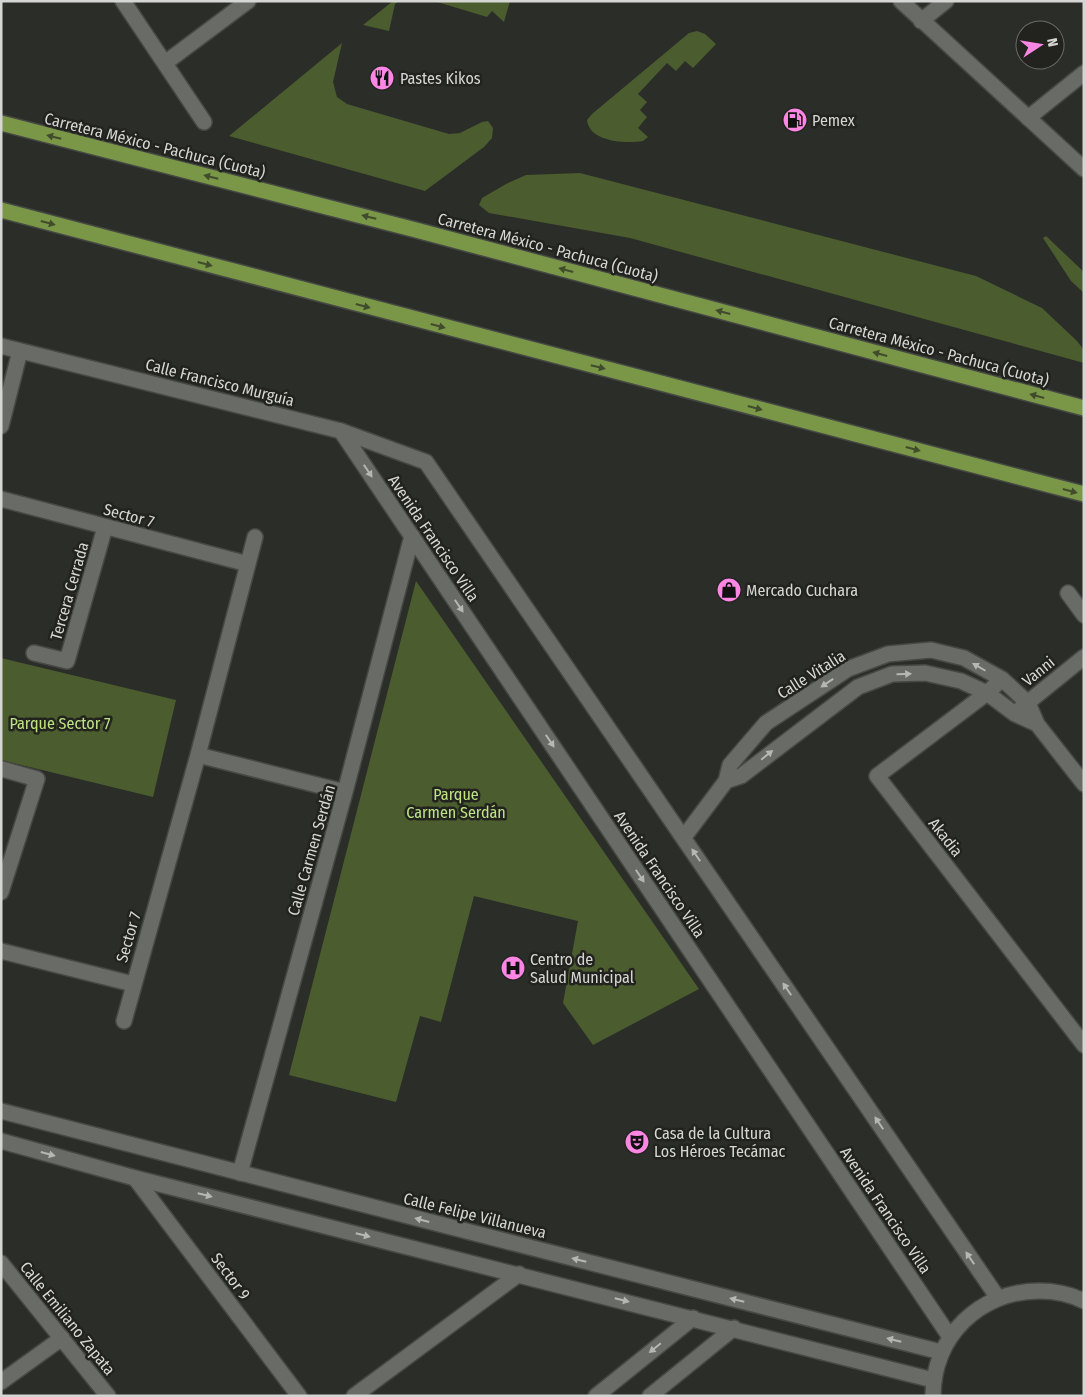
<svg xmlns="http://www.w3.org/2000/svg" width="1085" height="1397" viewBox="0 0 1085 1397" font-family="'Fira Sans Condensed',sans-serif">
  <style>
    .green { fill: #4b5c2e }
    .lines { fill: none; stroke-linecap: round; stroke-linejoin: round }
    .street-casing { stroke: #464844; stroke-width: 18 }
    .secondary-casing { stroke: #464844; stroke-width: 18 }
    .highway-casing { stroke: #464844; stroke-width: 18 }
    .street { stroke: #696b66; stroke-width: 15 }
    .secondary { stroke: #696b66; stroke-width: 15 }
    .highway { stroke: #7a9747; stroke-width: 15 }
    .oneway { fill: #414c2d }
    .oneway2 { fill: #b5b7b3 }
    .labels { text-anchor: middle; stroke-width: 5; stroke-linejoin: round; paint-order: stroke }
    .poi-label { font-size: 16px; fill: #d6d7d4; stroke: #22231f; text-anchor: start }
    .street-label { font-size: 16px; fill: #d6d7d4; stroke: #22231f }
    .park-label { font-size: 16px; fill: #bee383; stroke: #22231f }
  </style>
  <rect width="100%" height="100%" fill="#2b2d29"/>
  <path class="green" d="M 393,1 L 399,1 L 395,4 L 389,31 L 363,25 Z
    M 434,1 L 510,1 L 504,22 L 492,11 L 487,17 Z
    M 697,31 L 705,34 L 716,44 L 693,68 L 685,61 L 676,71 L 667,63 L 638,94 L 647,102 L 640,110 L 647,117 L 638,128 L 648,137 L 643,141 C 626,144 589,142 587,120 L 592,114 L 689,33 Z
    M 342,43 L 333,82 L 337,97 L 347,104 L 449,134 L 460,133 L 482,122 L 488,121 L 493,128 L 492,138 L 484,147 L 425,191 L 229,136 Z
    M 580,173 L 976,276 L 1042,308 L 1077,341 L 1084,350 L 1084,363 L 630,238 L 489,213 L 479,205 L 482,198 L 506,184 L 526,175 Z
    M 1046,236 L 1084,272 L 1084,293 L 1071,281 L 1043,238 Z
    M 416,581 L 699,989 L 593,1045 L 563,1003 L 578,921 L 474,896 L 441,1022 L 420,1016 L 396,1102 L 289,1075 Z
    M 1,658 L 176,700 L 153,797 L 1,760 Z"/>
  <g class="lines">
    <defs>
      <path id="street" d="M 123,1 L 204,122
        M 901,1 L 1084,169
        M 921,21 L 946,1
        M 165,63 L 248,1
        M 1028,118 L 1084,73
        M 1,346 L 341,431
        M 1,426 L 20,351
        M 1,499 L 248,564
        M 1068,593 L 1084,615
        M 34,653 L 67,661 L 105,527
        M 1002,679 L 987,693 L 877,776 L 1084,1045
        M 1021,708 L 1084,657
        M 198,755 L 345,792
        M 726,781 L 741,776 L 858,687 L 892,674 L 925,673 L 961,681 L 987,693 L 1015,714 L 1037,724
        M 684,837 L 726,781 L 730,765 L 766,723 L 848,669 L 888,654 L 931,650 L 964,658 L 1002,679 L 1028,703 L 1037,724 L 1084,784
        M 1,892 L 37,779 L 2,769
        M 1,951 L 133,984
        M 124,1021 L 198,755 L 255,537
        M 240,1173 L 345,792 L 412,536
        M 135,1178 L 299,1396
        M 1,1263 L 108,1396
        M 1,1382 L 62,1338
        M 354,1396 L 519,1274
        M 596,1396 L 693,1318
        M 650,1396 L 734,1328"/>
      <path id="secondary" d="M 341,431 L 426,462 L 998,1298
        M 341,431 L 950,1337
        M 1,1111 L 482,1235 L 941,1352
        M 1,1141 L 135,1178 L 933,1380
        M 933,1396 C 933,1336 980,1291 1039,1291 C 1054,1291 1070,1294 1084,1301"/>
      <path id="highway" d="M 1,123 L 416,230 L 1084,408
        M 1,210 L 1084,494"/>
    </defs>
    <use href="#street" class="street-casing"/>
    <use href="#secondary" class="secondary-casing"/>
    <use href="#highway" class="highway-casing"/>
    <use href="#street" class="street"/>
    <use href="#secondary" class="secondary"/>
    <use href="#highway" class="highway"/>
  </g>
  <defs><path id="oneway-solid" d="M-6-.8H1V-3.2L6.5 0L1 3.2V.8H-6Z" transform="scale(1.25)"/></defs>
  <g class="oneway">
    <use href="#oneway-solid" transform="translate(54 137) rotate(-166)"/>
    <use href="#oneway-solid" transform="translate(211 177) rotate(-166)"/>
    <use href="#oneway-solid" transform="translate(369 217) rotate(-166)"/>
    <use href="#oneway-solid" transform="translate(48 223) rotate(15)"/>
    <use href="#oneway-solid" transform="translate(205 264) rotate(15)"/>
    <use href="#oneway-solid" transform="translate(566 270) rotate(-165)"/>
    <use href="#oneway-solid" transform="translate(363 306) rotate(15)"/>
    <use href="#oneway-solid" transform="translate(723 312) rotate(-165)"/>
    <use href="#oneway-solid" transform="translate(438 326) rotate(15)"/>
    <use href="#oneway-solid" transform="translate(880 354) rotate(-165)"/>
    <use href="#oneway-solid" transform="translate(598 367) rotate(14)"/>
    <use href="#oneway-solid" transform="translate(1037 396) rotate(-165)"/>
    <use href="#oneway-solid" transform="translate(755 408) rotate(15)"/>
    <use href="#oneway-solid" transform="translate(913 449) rotate(15)"/>
    <use href="#oneway-solid" transform="translate(1070 491) rotate(15)"/>
  </g>
  <g class="oneway2">
    <use href="#oneway-solid" transform="translate(368 471) rotate(56)"/>
    <use href="#oneway-solid" transform="translate(459 606) rotate(56)"/>
    <use href="#oneway-solid" transform="translate(979 667) rotate(-150)"/>
    <use href="#oneway-solid" transform="translate(904 674) rotate(-2)"/>
    <use href="#oneway-solid" transform="translate(827 683) rotate(146)"/>
    <use href="#oneway-solid" transform="translate(550 741) rotate(56)"/>
    <use href="#oneway-solid" transform="translate(767 755) rotate(-39)"/>
    <use href="#oneway-solid" transform="translate(696 855) rotate(-124)"/>
    <use href="#oneway-solid" transform="translate(640 876) rotate(56)"/>
    <use href="#oneway-solid" transform="translate(787 989) rotate(-124)"/>
    <use href="#oneway-solid" transform="translate(879 1123) rotate(-124)"/>
    <use href="#oneway-solid" transform="translate(48 1154) rotate(15)"/>
    <use href="#oneway-solid" transform="translate(205 1195) rotate(14)"/>
    <use href="#oneway-solid" transform="translate(422 1220) rotate(-165)"/>
    <use href="#oneway-solid" transform="translate(363 1235) rotate(14)"/>
    <use href="#oneway-solid" transform="translate(970 1258) rotate(-124)"/>
    <use href="#oneway-solid" transform="translate(579 1260) rotate(-166)"/>
    <use href="#oneway-solid" transform="translate(622 1300) rotate(14)"/>
    <use href="#oneway-solid" transform="translate(737 1300) rotate(-166)"/>
    <use href="#oneway-solid" transform="translate(894 1340) rotate(-166)"/>
    <use href="#oneway-solid" transform="translate(655 1348) rotate(141)"/>
  </g>
  <defs>
    <symbol id="restaurant-disc" viewBox="-11 -11 22 22"><circle r="9.5" fill="#fc86e3" stroke="#22231f"/><path d="M-5-6h1v4h1v-4h1v4h1v-4h1v5L-1.5 .5V6h-2V.5L-5-1ZM5-6V6H3V1.5H1.5Q1.5-4 5-6Z" fill="#111"/></symbol>
    <symbol id="fuel-disc" viewBox="-11 -11 22 22"><circle r="9.5" fill="#fc86e3" stroke="#22231f"/><path d="M-5.5-6h7V0h2V4h1.3V-2.5L3-4.5l.8-.8L6-3V5H2.5V1h-1V6h-7ZM-4.2-4.7v3.2H.2V-4.7Z" fill="#111"/></symbol>
    <symbol id="shop-disc" viewBox="-11 -11 22 22"><circle r="9.5" fill="#fc86e3" stroke="#22231f"/><path d="M-5-2.5h2.3a2.7 3.5 0 0 1 5.4 0H5L5.5 6h-11ZM-1.5-2.5h3a1.5 2.3 0 0 0-3 0Z" fill="#111"/></symbol>
    <symbol id="hospital-disc" viewBox="-11 -11 22 22"><circle r="9.5" fill="#fc86e3" stroke="#22231f"/><path d="M-5-5h3v3.5h4V-5h3V5h-3V1.5h-4V5h-3Z" fill="#111"/></symbol>
    <symbol id="theatre-disc" viewBox="-11 -11 22 22"><circle r="9.5" fill="#fc86e3" stroke="#22231f"/><path d="M-5-5.5Q0-4 5-5.5V0Q5 5 0 6Q-5 5-5 0ZM-3.3-2.5H-1v1.5H-3.3ZM1-2.5H3.3v1.5H1ZM-2.8 1Q0 5.5 2.8 1Z" fill="#111"/></symbol>
  </defs>
  <g fill-rule="evenodd">
    <use href="#restaurant-disc" x="368" y="64" width="28" height="28"/>
    <use href="#fuel-disc" x="781" y="106" width="28" height="28"/>
    <use href="#shop-disc" x="715" y="576" width="28" height="28"/>
    <use href="#hospital-disc" x="499" y="954" width="28" height="28"/>
    <use href="#theatre-disc" x="623" y="1128" width="28" height="28"/>
  </g>
  <g class="labels">
    <g class="poi-label">
      <text x="400" y="84">Pastes Kikos</text>
      <text x="812" y="126">Pemex</text>
      <text x="746" y="596">Mercado Cuchara</text>
      <text x="530" y="965">Centro de<tspan x="530" dy="18">Salud Municipal</tspan></text>
      <text x="654" y="1139">Casa de la Cultura<tspan x="654" dy="18">Los Héroes Tecámac</tspan></text>
    </g>
    <g class="street-label">
      <text transform="translate(155 145) rotate(14)" y="6">Carretera México - Pachuca (Cuota)</text>
      <text transform="translate(548 247) rotate(15)" y="6">Carretera México - Pachuca (Cuota)</text>
      <text transform="translate(939 351) rotate(15)" y="6">Carretera México - Pachuca (Cuota)</text>
      <text transform="translate(220 382) rotate(14)" y="6">Calle Francisco Murguía</text>
      <text transform="translate(129 515) rotate(15)" y="6">Sector 7</text>
      <text transform="translate(434 538) rotate(56)" y="6">Avenida Francisco Villa</text>
      <text transform="translate(69 591) rotate(-74)" y="6">Tercera Cerrada</text>
      <text transform="translate(1038 671) rotate(-39)" y="6">Vanni</text>
      <text transform="translate(811 674) rotate(-32)" y="6">Calle Vitalia</text>
      <text transform="translate(946 837) rotate(52)" y="6">Akadia</text>
      <text transform="translate(311 850) rotate(-74)" y="6">Calle Carmen Serdán</text>
      <text transform="translate(660 874) rotate(56)" y="6">Avenida Francisco Villa</text>
      <text transform="translate(128 937) rotate(-74)" y="6">Sector 7</text>
      <text transform="translate(886 1210) rotate(56)" y="6">Avenida Francisco Villa</text>
      <text transform="translate(475 1215) rotate(14)" y="6">Calle Felipe Villanueva</text>
      <text transform="translate(231 1276) rotate(53)" y="6">Sector 9</text>
      <text transform="translate(68 1318) rotate(51)" y="6">Calle Emiliano Zapata</text>
    </g>
    <g class="park-label">
      <text x="60" y="729">Parque Sector 7</text>
      <text x="456" y="800">Parque<tspan x="456" dy="18">Carmen Serdán</tspan></text>
    </g>
  </g>
  <rect width="1085" height="1397" fill="none" stroke="#d6d7d4" stroke-width="5"/>
  <g transform="translate(1040 45) rotate(78)"><circle r="24" fill="#22231f" stroke="#6a6b67"/>
  <path d="M0-4L9 19L0 12L-9 19Z" fill="#fc86e3"/>
  <text y="-8" font-size="14" font-weight="bold" text-anchor="middle" fill="#d6d7d4">N</text>
  </g>
</svg>
